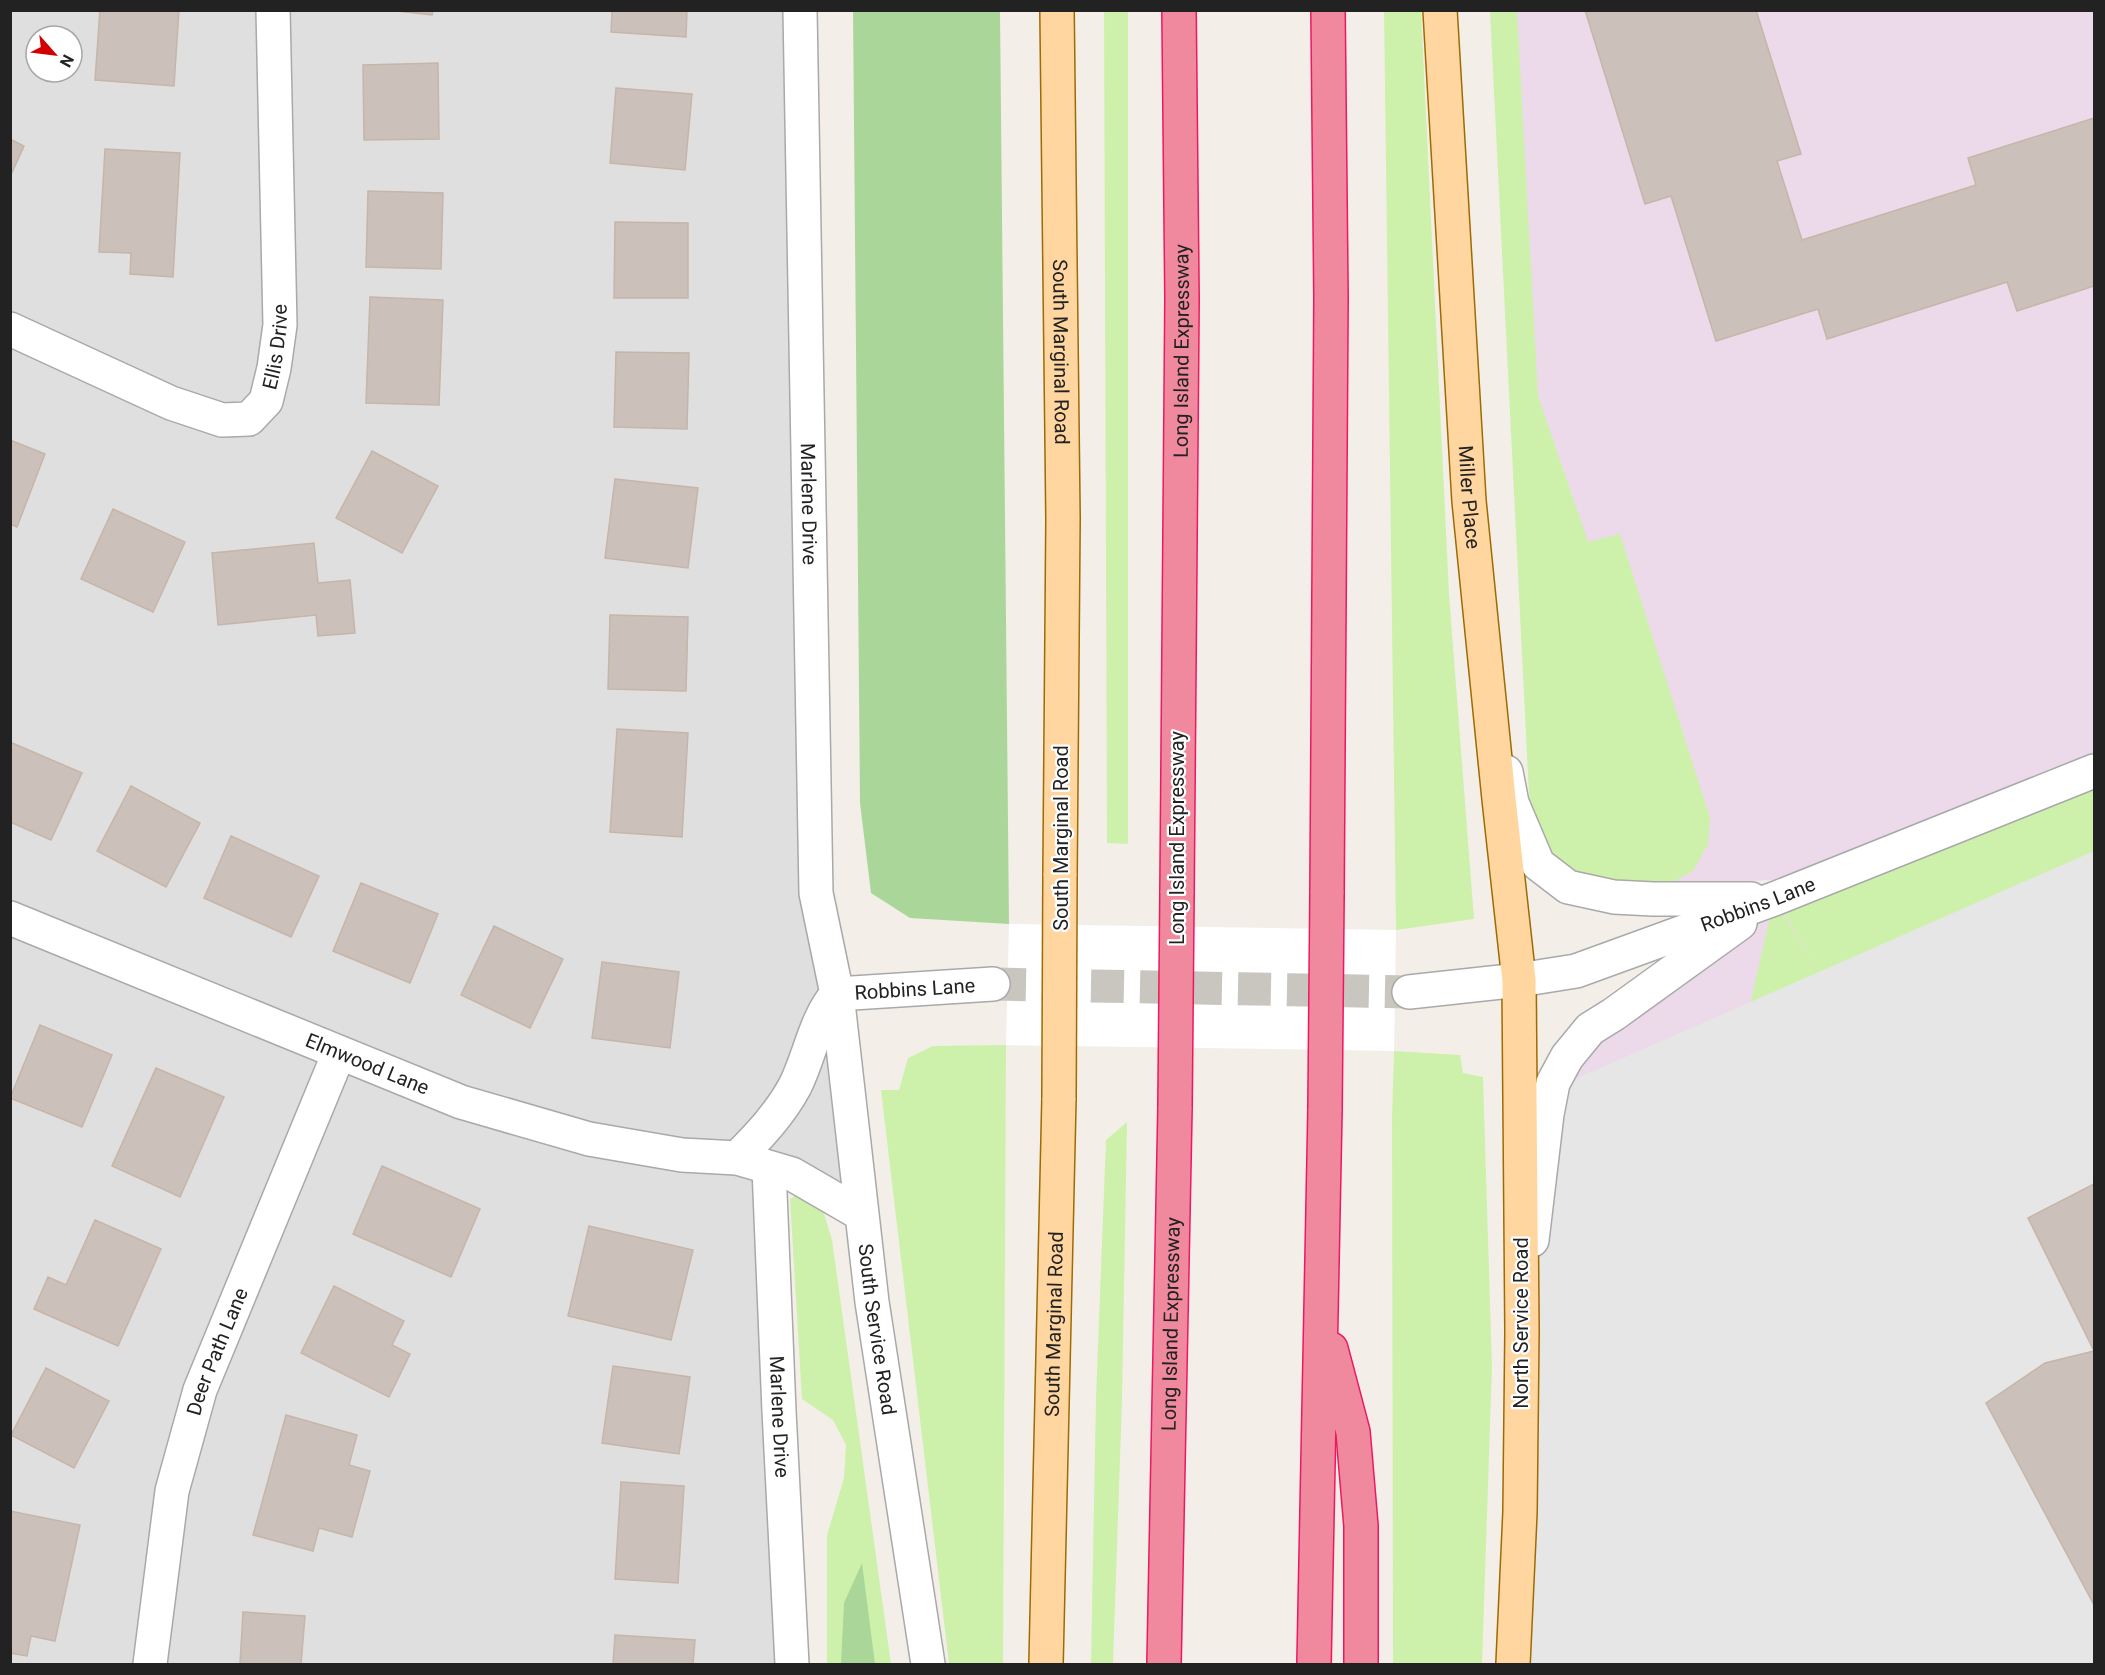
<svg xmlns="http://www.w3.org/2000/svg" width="2105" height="1675" viewBox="0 0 2105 1675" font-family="Roboto,sans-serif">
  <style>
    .residential { fill: #e0dfdf; fill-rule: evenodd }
    .industrial { fill: #ecd9e9 }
    .grass { fill: #cdf1aa }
    .forest { fill: #abd699 }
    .parking { fill: #e6e6e6 }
    .pier { fill: #fff }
    .building { fill: #cbc1ba; stroke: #c6b5a8; stroke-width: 1.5 }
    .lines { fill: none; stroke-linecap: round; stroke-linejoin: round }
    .minor-tunnel { stroke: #c9c6c0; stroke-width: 33; stroke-dasharray: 33 16; stroke-linecap: butt }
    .minor-casing { stroke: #a9a9a9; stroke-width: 36 }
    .major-casing { stroke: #9f6a00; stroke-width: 36 }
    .highway-casing { stroke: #ed1862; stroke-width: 36 }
    .minor { stroke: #fff; stroke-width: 33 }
    .major { stroke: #ffd6a0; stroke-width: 33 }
    .highway { stroke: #f0899d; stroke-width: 33 }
    .major-bridge-casing { stroke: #9f6a00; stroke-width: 36; stroke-linecap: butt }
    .highway-bridge-casing { stroke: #ed1862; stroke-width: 36; stroke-linecap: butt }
    .major-bridge { stroke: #ffd6a0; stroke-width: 33 }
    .highway-bridge { stroke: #f0899d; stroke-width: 33 }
    .labels { text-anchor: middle; stroke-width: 4.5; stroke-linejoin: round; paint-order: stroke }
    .street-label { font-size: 20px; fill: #222; stroke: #fff }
  </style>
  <rect width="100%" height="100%" fill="#f3efe8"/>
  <path class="residential" d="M 11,11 L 800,11 L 816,893 L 861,1214 L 770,1168 L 792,1664 L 11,1664 ZM 36,36 L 72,36 L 72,72 L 36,72 Z"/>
  <path class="industrial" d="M 1493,11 L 2094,11 L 2094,1664 L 1495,1664 L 1519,1228 L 1535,1104 L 1597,1017 L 1823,878 L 1639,885 L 1545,835 Z"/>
  <path class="grass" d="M 1104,11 L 1128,11 L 1128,844 L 1107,843 Z
    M 1384,11 L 1421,11 L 1449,594 L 1474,919 L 1396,930 Z
    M 1490,11 L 1517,11 L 1538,396 L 1588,542 L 1620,534 L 1710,818 L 1708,844 L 1693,871 L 1669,884 L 1619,891 L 1564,872 L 1539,844 L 1529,795 Z
    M 2094,777 L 2094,1042 L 1746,1022 L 1774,899 L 1817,968 L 1782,909 Z
    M 1006,1045 L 1003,1664 L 949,1664 L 881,1090 L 899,1090 L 908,1058 L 933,1046 Z
    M 1394,1051 L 1460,1055 L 1463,1073 L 1483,1077 L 1492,1367 L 1482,1664 L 1393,1664 L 1392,1118 Z
    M 1127,1122 L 1122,1400 L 1113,1664 L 1091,1664 L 1096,1397 L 1106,1140 Z
    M 801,1192 L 822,1207 L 832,1240 L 891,1664 L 827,1664 L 827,1535 L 844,1478 L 846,1445 L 833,1420 L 802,1399 L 790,1199 Z"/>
  <path class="forest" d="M 853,11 L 1000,11 L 1009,924 L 910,918 L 871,893 L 860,803 Z
    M 862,1563 L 875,1664 L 841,1664 L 844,1603 Z"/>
  <path class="parking" d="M 2094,851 L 2094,1664 L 1499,1664 L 1532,1098 Z"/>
  <path class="pier" d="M 1009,924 L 1396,930 L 1394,1051 L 1006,1045 Z"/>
  <path class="building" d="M 100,10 L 179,10 L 174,86 L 95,80 Z
    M 388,10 L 433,10 L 432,15 Z
    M 612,10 L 687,10 L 686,37 L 611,32 Z
    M 1585,10 L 1756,10 L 1801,154 L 1777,161 L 1802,240 L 1976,185 L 1968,158 L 2094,118 L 2094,286 L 2017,311 L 2007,282 L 1827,339 L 1818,309 L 1716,341 L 1671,196 L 1645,204 Z
    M 438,63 L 439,139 L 364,140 L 363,65 Z
    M 616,88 L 692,94 L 685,170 L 610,163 Z
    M 10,139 L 24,146 L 10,177 Z
    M 105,149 L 180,153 L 173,277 L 130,274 L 131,253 L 99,252 Z
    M 368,191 L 443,193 L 441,269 L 366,267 Z
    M 615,222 L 688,223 L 688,298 L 614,298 Z
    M 370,297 L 443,300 L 439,405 L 366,403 Z
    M 616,352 L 689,353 L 687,429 L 614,427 Z
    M 10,440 L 45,454 L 17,527 L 10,524 Z
    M 372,451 L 438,486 L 402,553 L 336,518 Z
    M 615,479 L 698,488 L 688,568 L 605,558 Z
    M 113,509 L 185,542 L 153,612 L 81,579 Z
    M 314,543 L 318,583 L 350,580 L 355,633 L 318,636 L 316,615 L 218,625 L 212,553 Z
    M 610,615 L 688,617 L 686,691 L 608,689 Z
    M 617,729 L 688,733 L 682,837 L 610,832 Z
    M 10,742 L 82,773 L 51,840 L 10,822 Z
    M 131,786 L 200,823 L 166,887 L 97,851 Z
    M 231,836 L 319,876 L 291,937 L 204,898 Z
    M 361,883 L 438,914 L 410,983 L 333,951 Z
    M 494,926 L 563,959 L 530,1028 L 461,995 Z
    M 602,962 L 679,972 L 670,1048 L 592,1038 Z
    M 40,1025 L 112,1055 L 82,1127 L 10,1098 Z
    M 156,1068 L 224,1097 L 180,1197 L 112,1166 Z
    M 382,1166 L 480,1209 L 451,1277 L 353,1234 Z
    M 2094,1184 L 2094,1605 L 1986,1403 L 2045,1363 L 2094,1351 L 2028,1218 Z
    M 95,1220 L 161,1249 L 118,1346 L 34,1309 L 48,1277 L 66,1285 Z
    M 589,1226 L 693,1250 L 671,1340 L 568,1316 Z
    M 334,1286 L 404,1321 L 392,1345 L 410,1354 L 389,1397 L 301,1353 Z
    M 613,1366 L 690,1377 L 679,1454 L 602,1443 Z
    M 46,1368 L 109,1401 L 74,1468 L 11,1435 Z
    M 286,1415 L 357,1435 L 349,1465 L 370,1471 L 352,1537 L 319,1528 L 313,1551 L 253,1535 Z
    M 621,1482 L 684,1486 L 678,1583 L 615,1579 Z
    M 10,1511 L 80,1525 L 55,1641 L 31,1636 L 27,1656 L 10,1653 Z
    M 243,1612 L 305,1616 L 301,1664 L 240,1664 Z
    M 615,1635 L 695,1640 L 693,1664 L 613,1664 Z"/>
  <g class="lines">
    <path class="minor-tunnel" d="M 993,984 L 1409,992"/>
    <defs>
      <g id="minor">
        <path id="s1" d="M 800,10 L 816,893 L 837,994 L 872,1302 L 928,1664"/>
        <path id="s2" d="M 10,329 L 171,403 L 222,420 L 249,419 L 266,401 L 274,368 L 280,325 L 273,10"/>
        <path d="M 1506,772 L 1512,803 L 1538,864 L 1568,887 L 1614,897 L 1653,899 L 1751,899"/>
        <path id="s3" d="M 10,918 L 461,1102 L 589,1139 L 682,1155 L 737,1158 L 792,1174 L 861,1214"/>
        <path id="s4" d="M 1409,992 L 1519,980 L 1576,971 L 1774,899 L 2094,771"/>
        <path id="s5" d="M 837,994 L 993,984"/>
        <path d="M 737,1158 C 759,1136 780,1114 795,1086 C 810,1056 815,1019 837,994"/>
        <path id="s6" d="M 769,1168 L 779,1411 L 792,1664"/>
        <path d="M 1532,1240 L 1547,1114 L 1553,1083 L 1567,1057 L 1590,1029 L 1614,1014 L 1740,923"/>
        <path id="s7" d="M 150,1664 L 172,1491 L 200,1390 L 339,1053"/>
      </g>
      <g id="major">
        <path id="s8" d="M 1057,10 L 1063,519 L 1060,876"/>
        <path id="s9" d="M 1440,10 L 1469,501 L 1499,799 L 1519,980 L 1522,1331 L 1520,1512 L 1513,1664"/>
        <path id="s10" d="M 1046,1664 L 1059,1098"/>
      </g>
      <g id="highway">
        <path id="s11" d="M 1177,893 L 1182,299 L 1179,10"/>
        <path d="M 1327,894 L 1331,298 L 1328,10"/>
        <path d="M 1331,1349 L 1353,1432 L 1361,1526 L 1361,1664"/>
        <path id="s12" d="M 1164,1664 L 1175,1107"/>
        <path d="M 1314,1664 L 1325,1109"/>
      </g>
    </defs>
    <use href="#minor" class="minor-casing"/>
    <use href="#major" class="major-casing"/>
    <use href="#highway" class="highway-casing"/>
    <use href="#minor" class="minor"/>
    <use href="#major" class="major"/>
    <use href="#highway" class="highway"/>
    <defs>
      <path id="major-bridge" d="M 1059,1098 L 1060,876"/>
      <path id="highway-bridge" d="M 1175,1107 L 1177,893
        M 1325,1109 L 1327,894"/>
    </defs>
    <use href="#major-bridge" class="major-bridge-casing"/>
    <use href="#highway-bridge" class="highway-bridge-casing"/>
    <use href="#major-bridge" class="major-bridge"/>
    <use href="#highway-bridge" class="highway-bridge"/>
  </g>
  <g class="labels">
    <g class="street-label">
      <text dy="7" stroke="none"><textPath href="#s2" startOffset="338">Ellis Drive</textPath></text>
      <text dy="7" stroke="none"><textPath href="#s8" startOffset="342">South Marginal Road</textPath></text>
      <text dy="7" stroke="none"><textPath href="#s11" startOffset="542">Long Island Expressway</textPath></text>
      <text dy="7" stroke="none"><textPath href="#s9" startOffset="488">Miller Place</textPath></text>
      <text dy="7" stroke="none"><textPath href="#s1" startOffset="494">Marlene Drive</textPath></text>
      <text transform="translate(1061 838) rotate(-90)" y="7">South Marginal Road</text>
      <text transform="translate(1177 838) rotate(-90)" y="7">Long Island Expressway</text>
      <text dy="7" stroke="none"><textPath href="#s4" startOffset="362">Robbins Lane</textPath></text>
      <text dy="7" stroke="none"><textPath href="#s5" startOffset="78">Robbins Lane</textPath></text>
      <text dy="7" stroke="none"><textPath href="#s3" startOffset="386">Elmwood Lane</textPath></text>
      <text dy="7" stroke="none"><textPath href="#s10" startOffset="340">South Marginal Road</textPath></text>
      <text dy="7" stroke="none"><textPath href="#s12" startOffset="340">Long Island Expressway</textPath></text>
      <text transform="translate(1521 1323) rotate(-90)" y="7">North Service Road</text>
      <text dy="7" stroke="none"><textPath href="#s1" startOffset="1324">South Service Road</textPath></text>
      <text dy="7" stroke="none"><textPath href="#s7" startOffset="321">Deer Path Lane</textPath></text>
      <text dy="7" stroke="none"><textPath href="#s6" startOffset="249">Marlene Drive</textPath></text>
    </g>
  </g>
  <rect width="2105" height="1675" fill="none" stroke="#222222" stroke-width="24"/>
  <g transform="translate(54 54) rotate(118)"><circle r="28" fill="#ffffff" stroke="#a7a7a7" stroke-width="1.5"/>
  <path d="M0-4.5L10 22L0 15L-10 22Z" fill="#d30001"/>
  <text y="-9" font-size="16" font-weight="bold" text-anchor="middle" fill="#222222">N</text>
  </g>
</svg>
